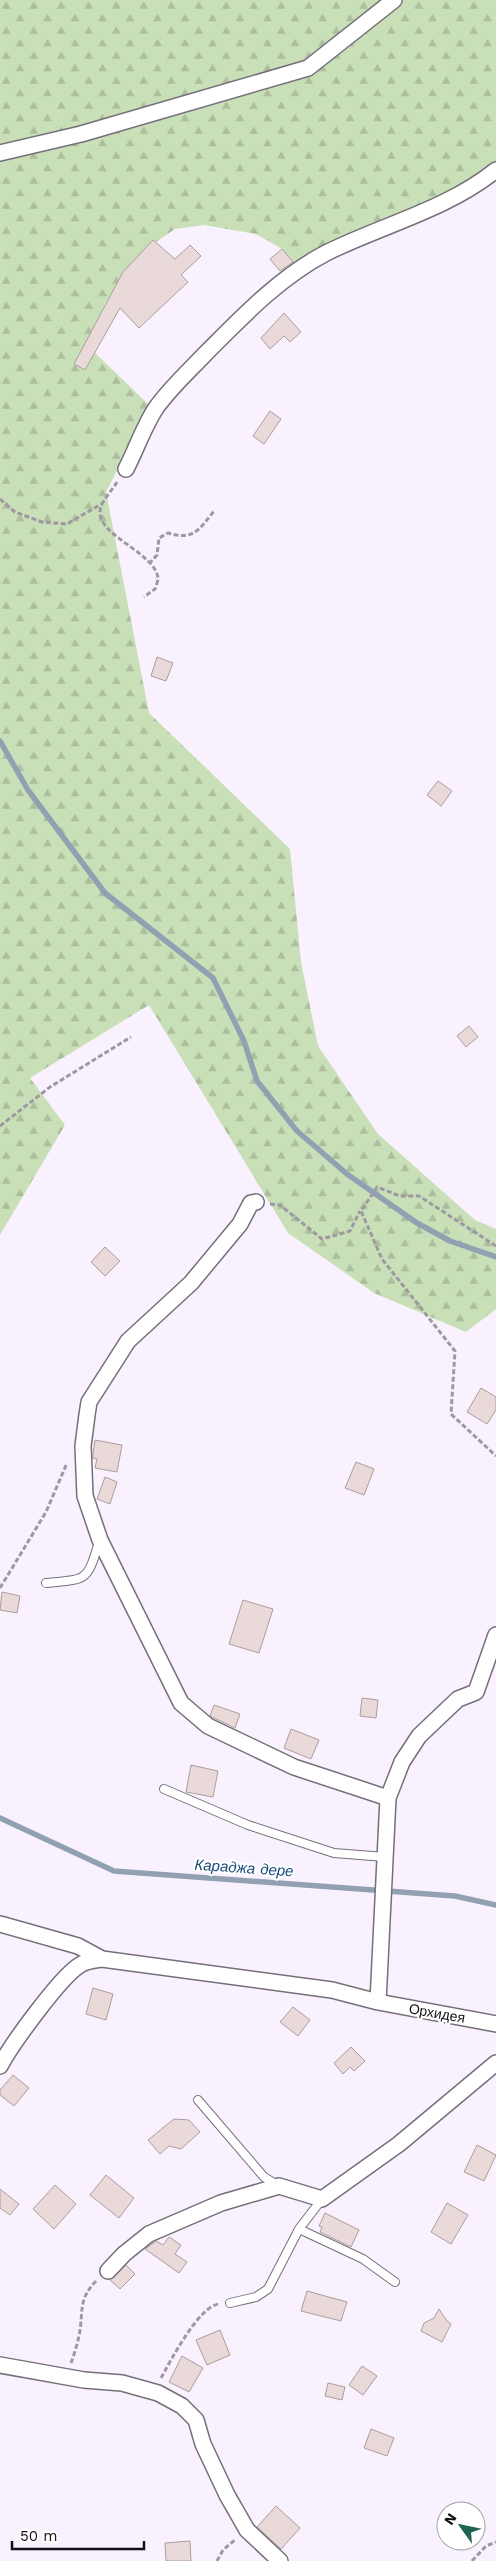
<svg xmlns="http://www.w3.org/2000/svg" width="496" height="2561" viewBox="0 0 496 2561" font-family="'Work Sans',sans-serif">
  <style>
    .forest { fill: url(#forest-firs) }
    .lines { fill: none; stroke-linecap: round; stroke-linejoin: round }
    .stream { stroke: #92a1b2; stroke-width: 5.5 }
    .building { fill: #ead9d9; stroke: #ac9d9c }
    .lane-casing { stroke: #766f7a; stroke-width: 10 }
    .street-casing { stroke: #766f7a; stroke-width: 18 }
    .path { stroke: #9e98a1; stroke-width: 3; stroke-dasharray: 5 2.5; stroke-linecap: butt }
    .lane { stroke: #fff; stroke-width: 8 }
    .street { stroke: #fff; stroke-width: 15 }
    .labels { text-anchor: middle; stroke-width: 4.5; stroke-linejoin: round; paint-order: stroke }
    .street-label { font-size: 14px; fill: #120f13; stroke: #fff }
    .water-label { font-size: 15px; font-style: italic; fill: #174a7a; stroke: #fff }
  </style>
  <defs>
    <pattern id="forest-firs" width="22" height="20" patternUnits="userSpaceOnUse" patternTransform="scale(1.25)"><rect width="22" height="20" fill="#c9dfb8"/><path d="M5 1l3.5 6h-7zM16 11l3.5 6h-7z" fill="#acbe9d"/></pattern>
  </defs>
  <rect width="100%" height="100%" fill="#f9f2fe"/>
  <path class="forest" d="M 0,0 L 496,0 L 496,179 L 417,222 L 295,264 L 282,249 L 256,234 L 204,225 L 175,229 L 150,246 L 105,304 L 91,349 L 150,406 L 106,492 L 149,713 L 290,849 L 301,962 L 318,1046 L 378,1134 L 475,1220 L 496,1229 L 496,1309 L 466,1332 L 374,1293 L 288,1233 L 149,1005 L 30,1078 L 65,1125 L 0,1235 Z"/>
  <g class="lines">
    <path class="stream" d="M 0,741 L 28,790 L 105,893 L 213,978 L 244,1041 L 257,1081 L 297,1131 L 347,1174 L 417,1223 L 450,1241 L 496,1257
      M 0,1818 L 114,1871 L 455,1896 L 496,1905"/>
  </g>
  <path class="building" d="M 153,240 L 175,259 L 190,245 L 201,256 L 181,275 L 188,282 L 139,328 L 120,308 L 85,370 L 74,364 L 123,272 Z
    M 282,249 L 293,262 L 280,271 L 270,259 Z
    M 284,313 L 301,332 L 290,342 L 284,336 L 270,349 L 261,338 Z
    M 270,411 L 281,419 L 264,444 L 253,436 Z
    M 157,657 L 173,663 L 166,681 L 151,676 Z
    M 438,781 L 452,791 L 441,806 L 427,795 Z
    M 469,1026 L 478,1037 L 466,1047 L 457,1036 Z
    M 105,1247 L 120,1261 L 105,1276 L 91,1262 Z
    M 481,1388 L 496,1397 L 496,1410 L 487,1424 L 467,1412 Z
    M 95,1440 L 122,1445 L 117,1472 L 95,1468 L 97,1459 L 93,1458 L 93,1454 Z
    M 356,1462 L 374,1469 L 364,1495 L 345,1488 Z
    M 105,1477 L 117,1482 L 110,1504 L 97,1499 Z
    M 2,1592 L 20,1596 L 17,1613 L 0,1610 Z
    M 243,1600 L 273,1609 L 259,1653 L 229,1644 Z
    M 362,1698 L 378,1700 L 376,1718 L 360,1716 Z
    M 214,1705 L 240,1714 L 235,1728 L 210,1716 Z
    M 291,1729 L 319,1740 L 311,1759 L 284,1748 Z
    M 191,1765 L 218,1771 L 213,1797 L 186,1792 Z
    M 93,1988 L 113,1994 L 106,2020 L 86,2014 Z
    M 293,2007 L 310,2020 L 298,2036 L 280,2022 Z
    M 351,2047 L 365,2061 L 354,2071 L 350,2067 L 343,2074 L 334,2063 Z
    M 13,2075 L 29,2088 L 14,2106 L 0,2095 L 0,2090 Z
    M 174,2119 L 189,2120 L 200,2132 L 181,2149 L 169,2146 L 160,2154 L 148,2140 Z
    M 477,2145 L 496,2155 L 484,2181 L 464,2172 Z
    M 106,2175 L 134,2198 L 119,2218 L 90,2195 Z
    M 55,2185 L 76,2204 L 54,2229 L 33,2209 Z
    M 0,2189 L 19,2204 L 10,2215 L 0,2208 Z
    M 447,2203 L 468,2215 L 451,2244 L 431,2232 Z
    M 325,2213 L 359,2230 L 351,2247 L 320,2232 L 322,2227 L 319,2226 Z
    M 169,2237 L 181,2245 L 175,2254 L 187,2262 L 179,2273 L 145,2249 L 156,2241 L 163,2245 Z
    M 126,2265 L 135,2274 L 120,2289 L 110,2280 Z
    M 307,2291 L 347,2302 L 341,2321 L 301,2311 Z
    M 439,2309 L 447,2321 L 451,2324 L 442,2342 L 421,2331 L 424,2323 L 434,2318 Z
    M 220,2330 L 230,2355 L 207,2365 L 196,2340 Z
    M 182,2356 L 203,2368 L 189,2392 L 169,2382 Z
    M 362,2366 L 377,2376 L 363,2395 L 349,2385 Z
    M 328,2383 L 345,2387 L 342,2400 L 325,2396 Z
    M 371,2429 L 394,2438 L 387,2456 L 364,2448 Z
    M 276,2506 L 300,2528 L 281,2549 L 257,2527 Z
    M 190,2541 L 191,2561 L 166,2561 L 165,2543 Z"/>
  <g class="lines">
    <defs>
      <path id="lane" d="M 46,1583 C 87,1579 87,1582 99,1542
        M 164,1789 L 248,1825 L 334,1853 L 385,1857
        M 198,2100 L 264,2177 L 277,2185
        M 299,2229 L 363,2259 L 395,2282
        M 230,2303 L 256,2297 L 268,2289 L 299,2229 L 322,2199"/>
      <path id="street" d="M 0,153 L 81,134 L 308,68 L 394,0
        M 126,469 C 136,450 144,426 156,408 C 170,388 190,370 207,352 C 243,316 280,277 326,253 C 382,225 446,210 496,170
        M 256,1202 L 251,1203 L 240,1224 L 191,1283 L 128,1341 L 89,1402 L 87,1415 L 83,1446 L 85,1496 L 100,1540 L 181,1703 L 208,1726 L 294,1767 L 388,1798
        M 0,1924 L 78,1946 L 102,1959
        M 378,2002 L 388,1798 L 402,1762 L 419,1736 L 458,1699 L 476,1692 L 496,1635
        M 0,2066 C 11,2045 61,1976 80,1965 C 87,1960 95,1960 102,1959 L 332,1990 L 378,2002 L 496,2024
        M 108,2271 L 124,2254 L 149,2234 L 221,2203 L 279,2186 L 322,2199 L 399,2144 L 496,2063
        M 0,2365 L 84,2380 L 122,2383 L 158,2393 L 182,2406 L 196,2420 L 203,2444 L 227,2495 L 247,2530 L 280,2561"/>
    </defs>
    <use href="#lane" class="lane-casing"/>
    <use href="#street" class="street-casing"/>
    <path class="path" d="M 117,482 C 112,491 100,502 100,512 C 99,536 155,553 158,578 C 158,581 156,586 155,589 L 144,597
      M 0,499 L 15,512 L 42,522 L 67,524 L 103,503
      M 149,564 L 157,555 L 159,538 L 168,533 C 195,541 199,529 215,510
      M 0,1126 L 50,1087 L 131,1037
      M 270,1204 L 280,1205 L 322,1239 L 350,1231 L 360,1211
      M 496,1246 L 419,1196 L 400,1196 L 377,1187 L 361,1211 L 382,1259 L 455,1351 L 451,1414 L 496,1456
      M 0,1588 L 46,1512 L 67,1463
      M 71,2363 C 74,2355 77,2345 79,2336 C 84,2312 77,2301 96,2281
      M 161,2378 C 171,2360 199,2306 219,2304
      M 217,2561 L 223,2550 L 236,2539
      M 472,2561 L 486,2546 L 496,2542"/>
    <use href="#lane" class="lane"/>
    <use href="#street" class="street"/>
  </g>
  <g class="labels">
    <g class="street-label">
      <text transform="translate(437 2013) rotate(10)" y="5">Орхидея</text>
    </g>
    <g class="water-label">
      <text transform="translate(244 1868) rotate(4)" y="5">Караджа дере</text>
    </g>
  </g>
  <g transform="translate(461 2526) rotate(303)"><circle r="24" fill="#ffffff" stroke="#a09fa1"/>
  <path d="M0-4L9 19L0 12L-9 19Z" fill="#1f6353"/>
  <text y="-8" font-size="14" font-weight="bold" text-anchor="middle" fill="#120f13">N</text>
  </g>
  <path d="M12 2541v8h132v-8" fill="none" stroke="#120f13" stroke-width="2.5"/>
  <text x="20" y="2541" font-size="15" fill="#120f13" stroke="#ffffff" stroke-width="4" paint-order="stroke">50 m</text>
</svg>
